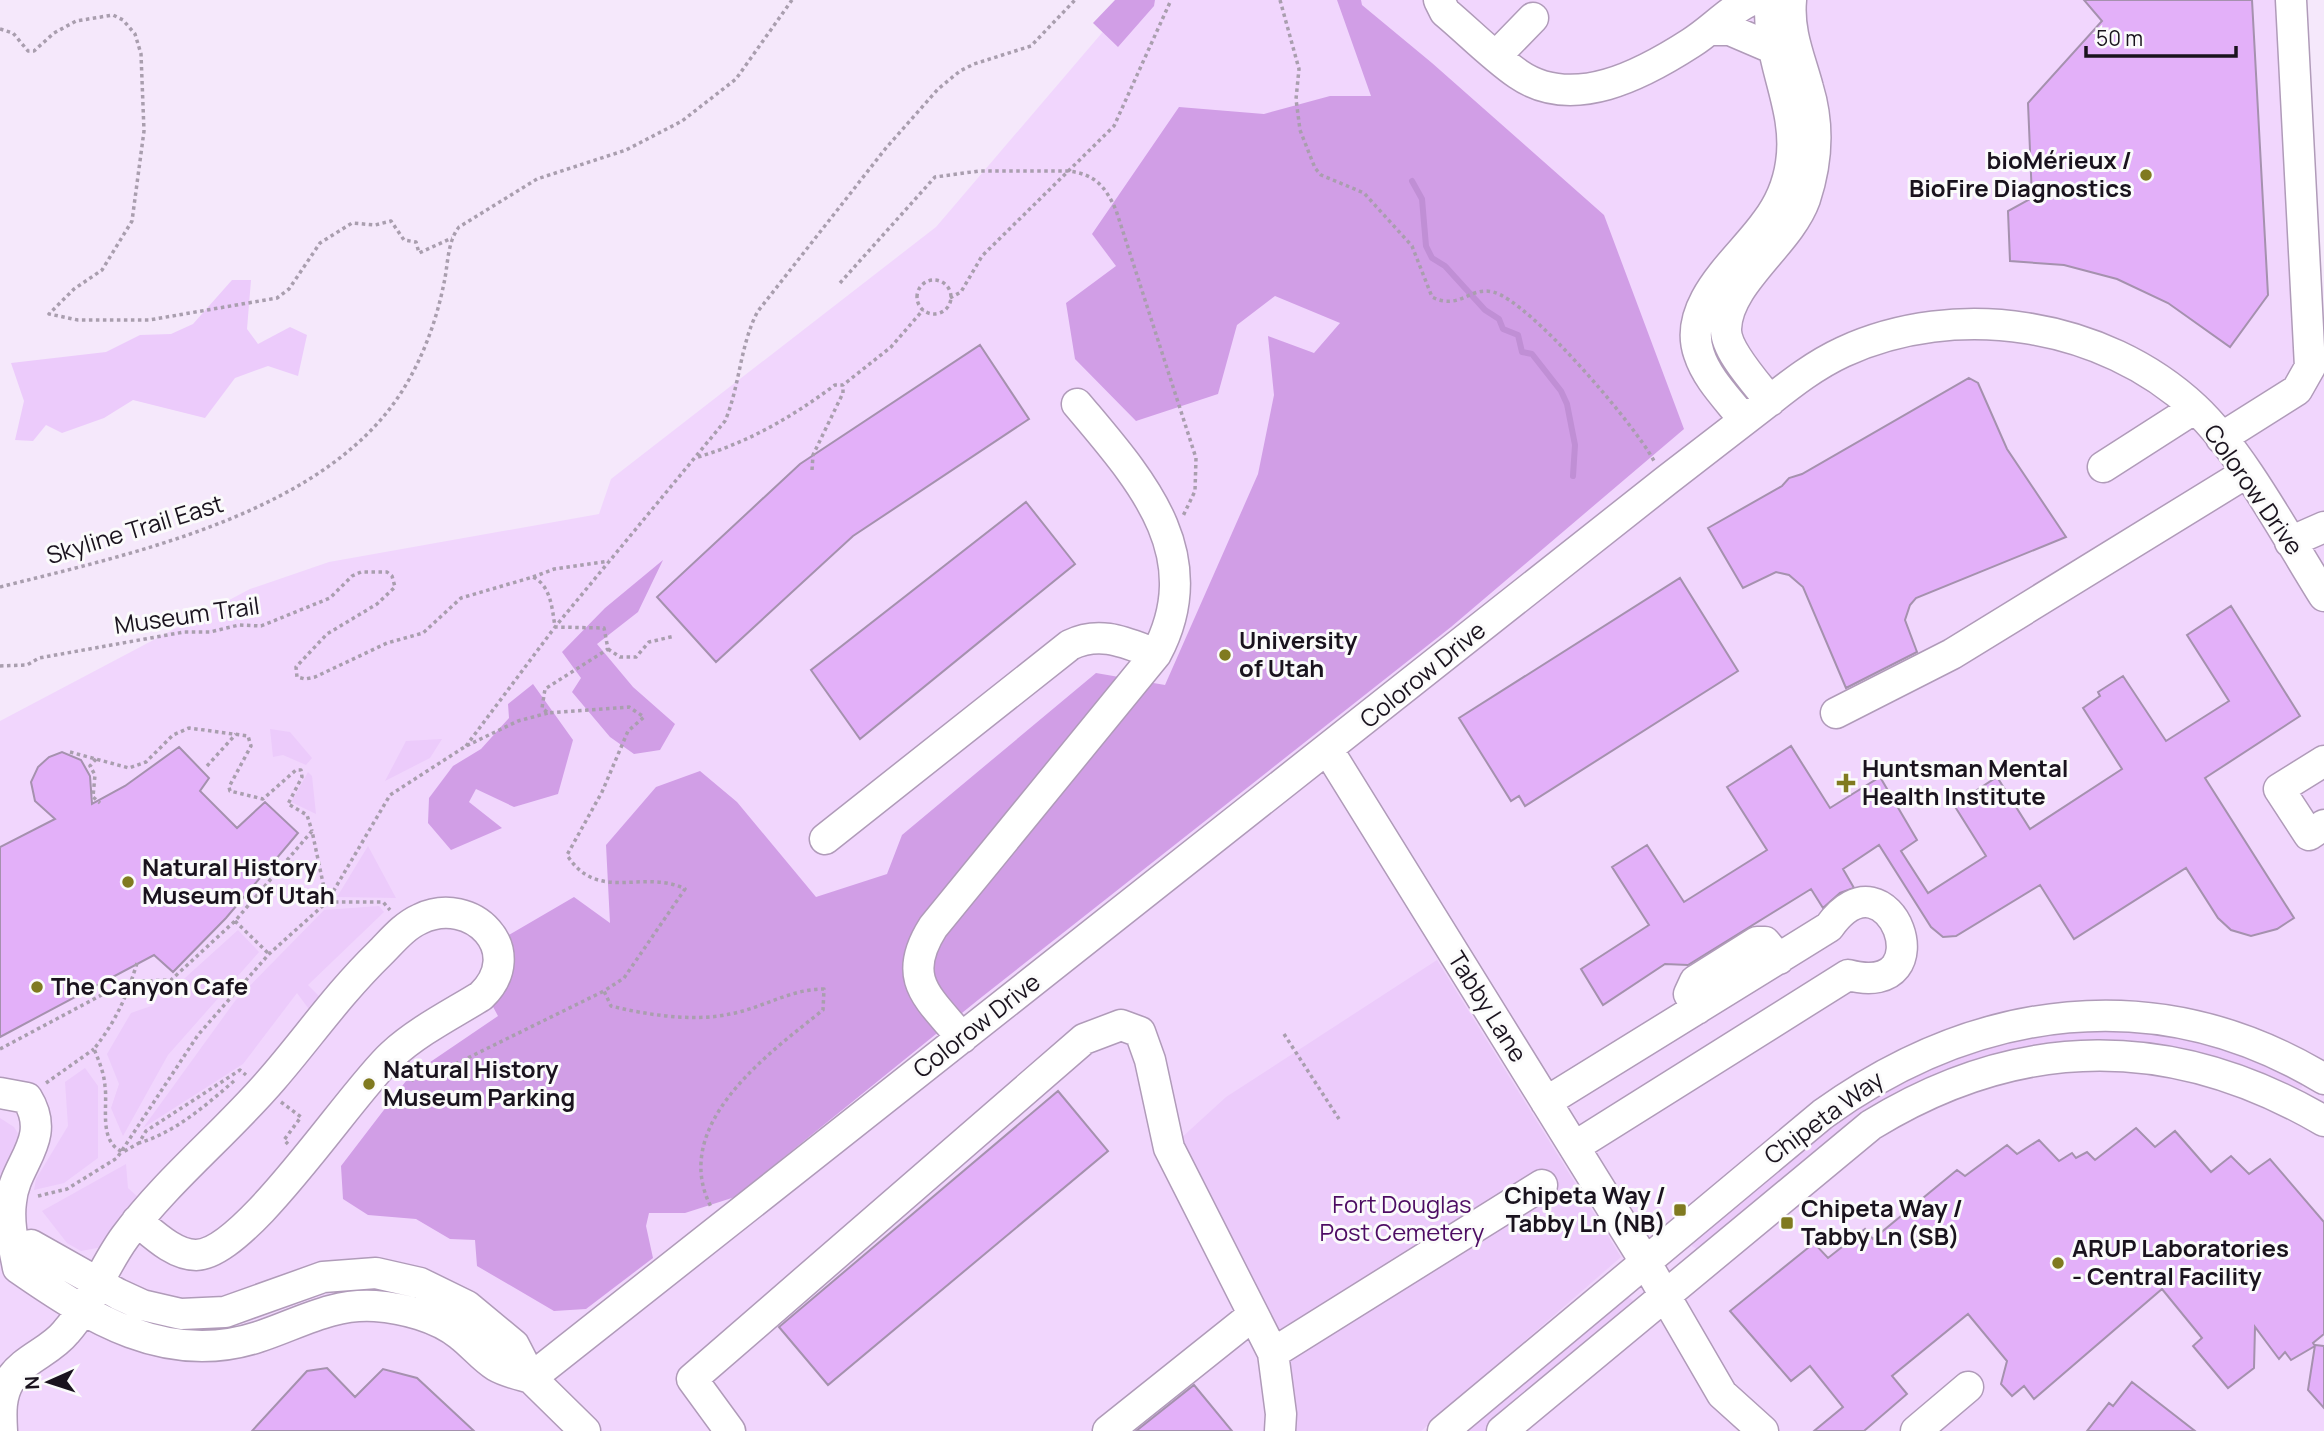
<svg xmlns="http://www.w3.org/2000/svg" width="2324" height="1431" viewBox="0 0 2324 1431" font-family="Manrope,sans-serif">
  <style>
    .built { fill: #f1d6fd }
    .green { fill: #eccbfb }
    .forest { fill: #d19ee6 }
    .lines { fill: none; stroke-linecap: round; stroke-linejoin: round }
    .stream { stroke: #c08fd5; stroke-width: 6 }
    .building { fill: #e3b0f9; stroke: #a591ae; stroke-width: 2 }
    .minor-casing { stroke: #b09bb9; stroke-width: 33 }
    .path { stroke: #a99eae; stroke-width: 3.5; stroke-dasharray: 3.5 3.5; stroke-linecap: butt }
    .minor { stroke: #fff; stroke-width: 30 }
    .path-bridge { stroke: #a99eae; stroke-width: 3.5; stroke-dasharray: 3.5 3.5; stroke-linecap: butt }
    .poi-dot { fill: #807a20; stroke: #fbfbfb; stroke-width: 2.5 }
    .labels { text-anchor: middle; stroke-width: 6; stroke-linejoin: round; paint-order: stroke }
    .poi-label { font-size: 24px; font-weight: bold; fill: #1a131e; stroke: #fbfbfb; text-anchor: start }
    .street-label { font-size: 24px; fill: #1a131e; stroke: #fbfbfb }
    .park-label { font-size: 24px; fill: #4d0c63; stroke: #fbfbfb }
  </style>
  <rect width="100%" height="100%" fill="#f5e8fb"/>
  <path class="built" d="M 1130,0 L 2298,0 L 2324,341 L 2324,1431 L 0,1431 L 0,721 L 250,589 L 329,562 L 599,514 L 611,479 L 936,227 Z"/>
  <path class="green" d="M 232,280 L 251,280 L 247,329 L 258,344 L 290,327 L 307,335 L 298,376 L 268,366 L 235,378 L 205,418 L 133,400 L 104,418 L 62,433 L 46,425 L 33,441 L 15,440 L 24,401 L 11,363 L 106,352 L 140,335 L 171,334 L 193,324 Z
    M 270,729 L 290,732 L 312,758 L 306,765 L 283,755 L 273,757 Z
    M 442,739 L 430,758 L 385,781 L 406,741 Z
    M 308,772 L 312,776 L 316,814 L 291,802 Z
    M 368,846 L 396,898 L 337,897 Z
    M 379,906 L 384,912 L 308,985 L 322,999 L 311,1012 L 297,993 L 243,1064 L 143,1128 L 235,1001 L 324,910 Z
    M 238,930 L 259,952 L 168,1055 L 123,1136 L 111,1108 L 119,1084 L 107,1054 L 131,1013 L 154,1005 L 149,988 L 175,987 Z
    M 1437,960 L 1621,1257 L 1421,1431 L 1294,1431 L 1179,1140 L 1226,1097 Z
    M 2109,1030 C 2178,1034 2242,1050 2302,1082 L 2302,1087 L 2294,1091 L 2249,1069 L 2168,1047 L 2117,1042 L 2075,1043 L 2010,1052 L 1916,1085 L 1699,1250 L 1692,1246 L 1692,1242 L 1857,1105 L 1921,1070 L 1997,1042 L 2052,1032 Z
    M 85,1068 L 98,1086 L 98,1158 L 64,1183 L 34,1190 L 36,1179 L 68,1126 L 65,1082 Z
    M 0,1118 L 14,1127 L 20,1137 L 0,1205 Z
    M 126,1164 L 128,1188 L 140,1199 L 102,1247 L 81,1251 L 67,1243 L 42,1211 Z
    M 1627,1297 L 1633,1300 L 1632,1308 L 1484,1431 L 1462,1431 Z"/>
  <path class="forest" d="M 1115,0 L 1155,0 L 1154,6 L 1118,47 L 1093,23 Z
    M 1337,0 L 1361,0 L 1362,5 L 1432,63 L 1604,215 L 1684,429 L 1451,627 L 978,1000 L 735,1197 L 685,1213 L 649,1213 L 646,1226 L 653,1258 L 586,1309 L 554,1311 L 477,1266 L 475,1240 L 450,1239 L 416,1219 L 368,1215 L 343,1199 L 341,1166 L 406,1081 L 396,1072 L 408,1059 L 417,1071 L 498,1016 L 491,1003 L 502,939 L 574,897 L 610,923 L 606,845 L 656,787 L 700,771 L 737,802 L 816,897 L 887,874 L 902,835 L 1096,673 L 1165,685 L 1258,474 L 1274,395 L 1268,336 L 1314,353 L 1340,323 L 1275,296 L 1237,325 L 1218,394 L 1136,421 L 1075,359 L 1066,303 L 1116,266 L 1092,234 L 1179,107 L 1264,114 L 1330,96 L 1371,96 Z
    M 663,560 L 638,612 L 597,644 L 633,687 L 675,724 L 660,750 L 634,754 L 610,737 L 572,692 L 581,678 L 562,652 L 605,608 Z
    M 533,684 L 573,740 L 558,794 L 514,807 L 476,789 L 469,802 L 502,828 L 451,850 L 428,823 L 429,798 L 453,766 L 481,749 L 509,718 L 508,704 Z"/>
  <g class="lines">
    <path class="stream" d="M 1412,181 L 1422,199 L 1426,246 L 1432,258 L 1445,266 L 1485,310 L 1499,319 L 1503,329 L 1518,335 L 1522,352 L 1532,354 L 1561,391 L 1567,404 L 1575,445 L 1573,476"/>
  </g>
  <path class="building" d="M 2084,0 L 2252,0 L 2268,295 L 2230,347 L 2168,303 L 2117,279 L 2064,265 L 2010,261 L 2008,211 L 2032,198 L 2028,103 L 2102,21 Z
    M 980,345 L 1029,419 L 853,536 L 716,662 L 657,597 L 800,464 Z
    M 1969,378 L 1978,383 L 2007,449 L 2066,537 L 1916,598 L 1910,605 L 1905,620 L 1917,652 L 1846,688 L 1803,587 L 1789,575 L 1776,572 L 1743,588 L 1708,528 L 1782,486 L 1789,478 L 1802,474 Z
    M 1026,502 L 1075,564 L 860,739 L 811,670 Z
    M 1680,578 L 1738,671 L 1525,806 L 1519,796 L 1511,801 L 1459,718 Z
    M 2231,606 L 2300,716 L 2205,778 L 2294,918 L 2277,929 L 2251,936 L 2231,930 L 2218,918 L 2186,868 L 2074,939 L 2040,885 L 1956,936 L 1943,937 L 1931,927 L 1879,845 L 1843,869 L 1854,888 L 1840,893 L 1823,908 L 1811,889 L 1688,965 L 1665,964 L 1603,1005 L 1581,969 L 1649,925 L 1612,867 L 1647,845 L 1684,902 L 1767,850 L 1727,787 L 1791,746 L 1830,808 L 1880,777 L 1917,840 L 1901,851 L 1928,893 L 1986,856 L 1954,805 L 1997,777 L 2030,829 L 2122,769 L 2083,708 L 2100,696 L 2098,692 L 2123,676 L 2166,741 L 2229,701 L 2187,635 Z
    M 179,747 L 209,778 L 200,791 L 237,828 L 265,802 L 298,833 L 226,918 L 173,972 L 154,955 L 0,1037 L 0,847 L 55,819 L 35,801 L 31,782 L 38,767 L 49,757 L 62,752 L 81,760 L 90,776 L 92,804 L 125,786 Z
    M 1058,1091 L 1108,1151 L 828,1385 L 779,1327 Z
    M 2136,1128 L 2155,1147 L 2175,1131 L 2211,1172 L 2231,1156 L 2249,1174 L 2270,1159 L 2324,1222 L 2324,1334 L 2313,1343 L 2315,1346 L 2291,1360 L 2285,1352 L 2279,1359 L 2255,1327 L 2254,1368 L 2228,1388 L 2193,1346 L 2202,1338 L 2162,1289 L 2034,1399 L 2024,1386 L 2012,1396 L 2001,1384 L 2007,1361 L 1968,1314 L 1892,1376 L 1907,1394 L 1864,1431 L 1814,1431 L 1843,1407 L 1810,1366 L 1791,1381 L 1730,1311 L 1814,1243 L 1828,1258 L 1865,1229 L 1873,1239 L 1957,1170 L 1965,1176 L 2007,1145 L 2017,1154 L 2039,1140 L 2059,1161 L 2072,1153 L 2076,1158 L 2087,1152 L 2095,1160 Z
    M 2315,1345 L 2324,1346 L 2324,1408 L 2308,1390 Z
    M 327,1368 L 355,1397 L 383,1369 L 417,1378 L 474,1431 L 252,1431 L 307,1371 Z
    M 2132,1382 L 2195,1431 L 2087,1431 L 2109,1403 L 2113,1406 Z
    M 1194,1385 L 1232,1431 L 1136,1431 Z"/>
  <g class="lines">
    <defs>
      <path id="minor" d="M 1439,0 L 1445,12 C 1469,32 1492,56 1518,74 C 1573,112 1643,74 1691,43 C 1712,30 1730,9 1752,0
        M 1713,30 L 1730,30 L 1772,48
        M 1496,56 L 1533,18
        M 1770,401 C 1757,384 1725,350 1726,329 C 1727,283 1789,244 1805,199 C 1817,163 1819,124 1808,88 C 1800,58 1788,32 1791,0
        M 1744,420 C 1728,399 1707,379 1699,354 C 1681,303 1741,258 1766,222 C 1779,205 1788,184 1791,163 C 1800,106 1764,57 1771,0
        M 2221,438 L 2297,390 L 2310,367 L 2291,0
        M 2103,467 L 2195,408
        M 2290,542 L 2324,527
        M 1836,713 L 1952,654 L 2246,473
        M 1328,750 L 1646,1263 L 1722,1394 L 1763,1431
        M 2324,761 L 2279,789 L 2309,835 L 2324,825
        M 825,839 L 1070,645 C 1101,630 1126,643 1156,654
        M 1697,1009 L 1689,994 L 1695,981 L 1757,942 L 1765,942 L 1779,959
        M 962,1038 C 928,997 900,979 933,927 L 1156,654 C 1210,553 1138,477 1077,404
        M 0,1093 L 27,1098 C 53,1140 14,1163 11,1202 C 8,1223 14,1247 18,1268 C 90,1318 167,1367 258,1337 C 298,1324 332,1303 375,1306 C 403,1308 438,1317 460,1335 C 472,1344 483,1358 496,1366 C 506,1372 521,1375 531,1378
        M 1546,1102 L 1829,927 C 1889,843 1948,1001 1848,975 L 1574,1147
        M 15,1249 L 31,1245 L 118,1294 L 142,1305 L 181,1314 L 225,1312 L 323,1277 L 376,1273 L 420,1283 L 467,1306 L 514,1345 L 531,1378 L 585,1431
        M 1273,1353 L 1542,1185
        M 531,1378 L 1667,480 C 1701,454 1734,428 1768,402 C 1792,383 1815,365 1843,352 C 1956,300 2103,322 2195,408 C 2242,452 2288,539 2324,596
        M 2,1431 C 1,1413 0,1396 10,1380 C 24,1358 50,1352 66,1332 C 90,1305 103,1267 125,1237 C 168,1179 226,1133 273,1078 C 310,1035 338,994 380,953 C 392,941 404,926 420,919 C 472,894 528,951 481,996 C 452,1014 418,1031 392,1055 C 351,1092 247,1254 196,1255 C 174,1255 153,1234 137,1221
        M 730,1431 L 692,1379 L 1084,1039 L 1121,1025 L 1140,1032 L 1150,1060 L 1169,1148 L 1273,1353 L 1281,1414 L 1280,1431
        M 1108,1431 L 1252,1316
        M 1443,1431 L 1823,1114 C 1976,1004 2157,978 2324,1079
        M 1502,1431 L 1871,1125 C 2021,1033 2173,1033 2324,1121
        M 1916,1431 L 1968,1387"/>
    </defs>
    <use href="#minor" class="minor-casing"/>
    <path class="path" d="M 1280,0 L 1299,69 L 1296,99 L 1300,130 L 1315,168 L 1321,175 L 1364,193 L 1412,246 L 1432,297 C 1460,311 1469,286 1493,292 C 1530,301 1635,425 1654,461
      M 0,29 L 13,33 L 28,51 L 34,51 L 54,33 L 76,21 L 113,15 L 123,20 L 135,34 L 141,54 L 144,131 L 132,221 L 102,270 L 74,289 L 49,314 L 78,320 L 149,320 L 277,298 L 289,289 L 320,243 L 352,223 L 375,225 L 391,221 L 404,240 L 416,242 L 419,253 L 452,238
      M917 297a17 17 0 1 1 34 0a17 17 0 1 1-34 0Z
      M 840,283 L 935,177 L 979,171 L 1068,171 C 1095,174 1105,186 1116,210 L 1196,458 L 1195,491 L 1183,516
      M 950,298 L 961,292 L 982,256 L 1114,126 L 1171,0
      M 698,457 C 749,442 792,417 835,385 L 843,385 L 891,347 L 923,310
      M 812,470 L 813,455 L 843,393 L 843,385
      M 533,577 L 554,569 L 609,561
      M 0,587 C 134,553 333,512 407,383 C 425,352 437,318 444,283 C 448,266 447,242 459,227 L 537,179 L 626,150 L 682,121 L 736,79 L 792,0
      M 608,649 L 620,657 L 636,657 L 649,642 L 675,636
      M 0,666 L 27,665 L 39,658 L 184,632 L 210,632 L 239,625 L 261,626 L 330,598 L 352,576 L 361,572 L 387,572 L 392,576 L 395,587 L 377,604 L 327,634 L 296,667 L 297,677 L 305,679 L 315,677 L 387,643 L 423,633 L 461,598 L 533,577 C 551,586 552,608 555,627 L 604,628 L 608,649 L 545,689 L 542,708 L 548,713 L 629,707 L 644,717 L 628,731 L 602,792 L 567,855 C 598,904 643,868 685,889 L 624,978 L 604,991 L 611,1006 C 647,1015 694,1022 730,1014 C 763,1008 790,989 824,989 L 823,1010 C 768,1054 669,1125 711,1207
      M 466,746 L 555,627 L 725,421 C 740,386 740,344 758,311 L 886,148 L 938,89 L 960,71 L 974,64 L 1031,46 L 1075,0
      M 70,752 L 129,768 L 146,762 L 173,735 L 189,728 L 248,736 L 251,746 L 229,787 L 230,791 L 263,799 L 296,770 L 301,770 L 302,777 L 288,804 L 307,815 L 312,831
      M 96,759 L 90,766 L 95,775 L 93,797 L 100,803
      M 207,766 L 236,734
      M 235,921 L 269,954
      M 137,963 C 127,996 116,1021 94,1049 C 99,1061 104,1073 105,1086 C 108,1107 98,1142 123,1152 L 139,1143
      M 142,981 L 171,980 L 235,921 L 312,831 L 327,902 L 383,902 L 390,910
      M 1284,1034 L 1339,1119
      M 0,1049 L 126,982
      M 404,1075 L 413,1080 L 431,1076 L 604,991
      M 234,1081 C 206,1105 176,1132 139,1143 L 146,1131 L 240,1070 L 246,1075
      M 46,1083 L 94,1049
      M 281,1102 L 301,1117 L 284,1140 L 288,1144
      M 38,1196 L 67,1189 L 117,1158 L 198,1035 L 269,954 L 327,902 L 390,795 L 466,746 L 518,721 L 548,713"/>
    <use href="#minor" class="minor"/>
    <path class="path-bridge" d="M 126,982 L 142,981"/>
  </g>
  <g class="poi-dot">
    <circle cx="2146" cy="175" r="7"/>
    <circle cx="1225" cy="655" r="7"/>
    <path d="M1842.5 772.5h7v7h7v7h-7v7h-7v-7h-7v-7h7z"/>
    <circle cx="128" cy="882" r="7"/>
    <circle cx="37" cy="987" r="7"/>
    <circle cx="369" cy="1084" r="7"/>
    <rect x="1673" y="1203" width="14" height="14" rx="3.5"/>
    <rect x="1780" y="1216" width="14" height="14" rx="3.5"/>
    <circle cx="2058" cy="1263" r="7"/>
  </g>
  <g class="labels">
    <g class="poi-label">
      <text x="2132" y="169" text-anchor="end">bioMérieux /<tspan x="2132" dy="28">BioFire Diagnostics</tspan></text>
      <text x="1239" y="649">University<tspan x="1239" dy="28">of Utah</tspan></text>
      <text x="1862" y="777">Huntsman Mental<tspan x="1862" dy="28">Health Institute</tspan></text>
      <text x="142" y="876">Natural History<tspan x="142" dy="28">Museum Of Utah</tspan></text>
      <text x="51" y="995">The Canyon Cafe</text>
      <text x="383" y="1078">Natural History<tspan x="383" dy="28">Museum Parking</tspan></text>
      <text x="1666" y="1204" text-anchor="end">Chipeta Way /<tspan x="1666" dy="28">Tabby Ln (NB)</tspan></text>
      <text x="1801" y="1217">Chipeta Way /<tspan x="1801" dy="28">Tabby Ln (SB)</tspan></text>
      <text x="2072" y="1257">ARUP Laboratories<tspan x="2072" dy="28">- Central Facility</tspan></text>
    </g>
    <g class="street-label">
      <text transform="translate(2253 490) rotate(55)" y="8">Colorow Drive</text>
      <text transform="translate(135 530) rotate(-17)" y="8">Skyline Trail East</text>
      <text transform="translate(187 616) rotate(-8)" y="8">Museum Trail</text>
      <text transform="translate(1423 675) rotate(-39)" y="8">Colorow Drive</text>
      <text transform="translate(1487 1007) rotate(58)" y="8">Tabby Lane</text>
      <text transform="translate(977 1026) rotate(-38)" y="8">Colorow Drive</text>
      <text transform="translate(1824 1118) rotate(-36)" y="8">Chipeta Way</text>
    </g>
    <g class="park-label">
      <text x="1402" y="1213">Fort Douglas<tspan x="1402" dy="28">Post Cemetery</tspan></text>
    </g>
  </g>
  <g transform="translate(49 1382) rotate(267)" stroke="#fbfbfb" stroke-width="5" paint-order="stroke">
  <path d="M0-5L12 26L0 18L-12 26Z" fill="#1a131e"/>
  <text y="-10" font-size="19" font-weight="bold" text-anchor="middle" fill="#1a131e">N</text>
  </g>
  <path d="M2086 46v10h150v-10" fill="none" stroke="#1a131e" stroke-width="3.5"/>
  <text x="2096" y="46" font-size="21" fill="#1a131e" stroke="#fbfbfb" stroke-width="5" paint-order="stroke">50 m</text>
</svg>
